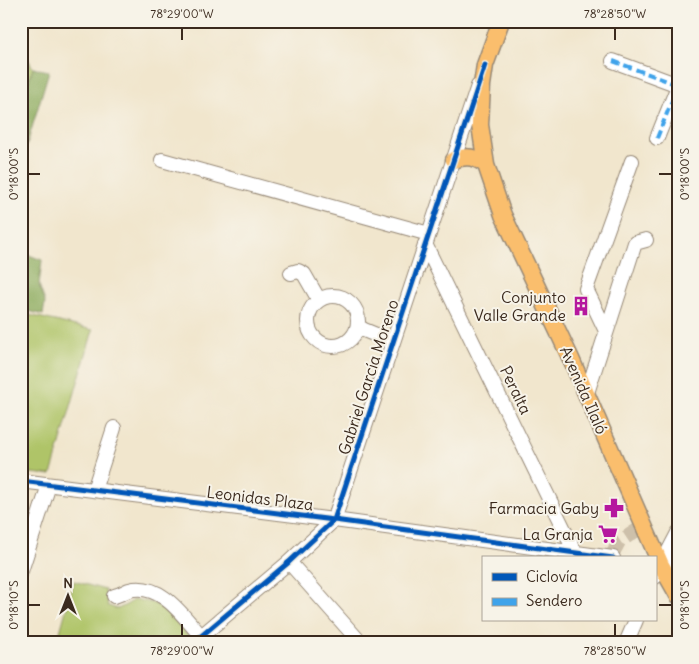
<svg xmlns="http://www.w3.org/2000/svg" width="699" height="664" viewBox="0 0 699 664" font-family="Delius,sans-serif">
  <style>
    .green { fill: #afc468; stroke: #757743 }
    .forest { fill: #8baa5c; stroke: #636a3d }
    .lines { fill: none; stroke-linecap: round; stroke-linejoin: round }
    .minor-tunnel { stroke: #cdc0aa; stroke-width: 14; stroke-dasharray: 14 7; stroke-linecap: butt }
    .minor-casing { stroke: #968876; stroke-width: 16 }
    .major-casing { stroke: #968876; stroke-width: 19 }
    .minor { stroke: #fff; stroke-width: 14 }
    .major { stroke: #fabe6d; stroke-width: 16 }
    .quiet { stroke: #3fa3ea; stroke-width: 4; stroke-dasharray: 8 4; stroke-linecap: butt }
    .cycleway-casing { stroke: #f7f3e8; stroke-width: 8 }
    .cycleway { stroke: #0057b8; stroke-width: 5 }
    .ticks { fill: none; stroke: #3b2a1e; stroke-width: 2 }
    .labels { text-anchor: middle; stroke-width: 4; stroke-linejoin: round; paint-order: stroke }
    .poi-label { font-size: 16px; fill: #3b2a1e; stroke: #f7f3e8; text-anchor: end }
    .street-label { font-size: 16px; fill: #3b2a1e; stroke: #f7f3e8 }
    .neatline { fill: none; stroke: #3b2a1e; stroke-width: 2 }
    .ticks-label { font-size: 12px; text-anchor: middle; fill: #3b2a1e }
  </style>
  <rect width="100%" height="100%" fill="#f7f3e8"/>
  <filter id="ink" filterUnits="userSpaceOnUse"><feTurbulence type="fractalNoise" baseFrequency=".02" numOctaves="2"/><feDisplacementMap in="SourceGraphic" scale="10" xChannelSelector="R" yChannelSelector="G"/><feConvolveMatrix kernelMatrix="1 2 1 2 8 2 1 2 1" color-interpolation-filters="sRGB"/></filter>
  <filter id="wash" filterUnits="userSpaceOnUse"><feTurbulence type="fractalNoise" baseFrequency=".0096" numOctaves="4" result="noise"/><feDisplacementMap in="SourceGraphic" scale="20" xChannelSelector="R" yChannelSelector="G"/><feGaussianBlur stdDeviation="1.12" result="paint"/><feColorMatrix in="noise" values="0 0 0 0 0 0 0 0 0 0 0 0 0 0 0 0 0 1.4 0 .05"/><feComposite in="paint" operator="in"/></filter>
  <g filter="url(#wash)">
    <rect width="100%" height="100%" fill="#f1e6cd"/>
    <path class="green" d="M 21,46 L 33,68 L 21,106 Z
      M 21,313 L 93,330 L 51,475 L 21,472 Z
      M 74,581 L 105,590 L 108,606 L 118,609 L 128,604 L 134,599 L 153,603 L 165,608 L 189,637 L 182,643 L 57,643 Z"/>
    <path class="forest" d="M 33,68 L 49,71 L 21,164 L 21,104 Z
      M 21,252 L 42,260 L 39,285 L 45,302 L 43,315 L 21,309 Z"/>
  </g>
  <g filter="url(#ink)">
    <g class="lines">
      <path class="minor-tunnel" d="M 613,553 L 619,542 L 637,530"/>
      <defs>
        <path id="minor" d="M 613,61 L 678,85
          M 657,138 L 678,86
          M 162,160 L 429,234
          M 425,244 L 575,552
          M 291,273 L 298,271 L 304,274 L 319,300
          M308 321a25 25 0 1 1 50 0a25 25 0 1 1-50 0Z
          M 358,326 L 364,330 L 393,342
          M 606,331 L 586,289 L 632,161
          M 586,396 L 635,243 L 646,240
          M 21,481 L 334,520 L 613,558
          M 94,490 L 114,428
          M 289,562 L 359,641 L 367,643
          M 655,564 L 678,567
          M 21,571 L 49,485
          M 655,577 L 678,533
          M 114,596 C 119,595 124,592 129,590 C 161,582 182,615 201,636
          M 193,643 L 289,562 L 334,520 L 478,86
          M 626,643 L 636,620"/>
        <path id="major" d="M 501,21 L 485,65 L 482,85 L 480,125 L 486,165 L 503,215 L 571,359 L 661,565 L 678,595
          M 454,160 C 467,155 476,157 486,165"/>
      </defs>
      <use href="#minor" class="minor-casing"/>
      <use href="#major" class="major-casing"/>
      <use href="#minor" class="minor"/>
      <use href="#major" class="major"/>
      <path class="quiet" d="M 613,61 L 678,85
        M 657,138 L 678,86"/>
      <defs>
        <path id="cycleway" d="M 21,481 L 334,520 L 613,558
          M 193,643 L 289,562 L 334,520 L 485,65"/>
      </defs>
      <use href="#cycleway" class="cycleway-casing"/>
      <use href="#cycleway" class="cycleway"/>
    </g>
  </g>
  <path class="ticks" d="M 182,28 L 182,40M 615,28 L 615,40M 28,174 L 40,174M 659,174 L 672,174M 28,605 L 40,605M 659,605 L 672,605M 182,624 L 182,636M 615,624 L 615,636"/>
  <defs>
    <symbol id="building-bare" viewBox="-9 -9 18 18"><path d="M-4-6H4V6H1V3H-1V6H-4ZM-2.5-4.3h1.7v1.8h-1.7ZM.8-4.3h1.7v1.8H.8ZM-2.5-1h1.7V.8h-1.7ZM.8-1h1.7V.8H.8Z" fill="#b5179e" stroke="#f7f3e8" stroke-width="2.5" paint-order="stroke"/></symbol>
    <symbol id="pharmacy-bare" viewBox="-9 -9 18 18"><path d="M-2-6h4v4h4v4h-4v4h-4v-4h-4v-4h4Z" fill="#b5179e" stroke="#f7f3e8" stroke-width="2.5" paint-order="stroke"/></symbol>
    <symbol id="supermarket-bare" viewBox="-9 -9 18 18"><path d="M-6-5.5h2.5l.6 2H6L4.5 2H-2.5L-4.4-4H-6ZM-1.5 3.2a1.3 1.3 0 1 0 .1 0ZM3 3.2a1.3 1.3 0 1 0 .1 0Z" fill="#b5179e" stroke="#f7f3e8" stroke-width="2.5" paint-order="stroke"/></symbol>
  </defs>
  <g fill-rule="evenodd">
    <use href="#building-bare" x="567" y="292" width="28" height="28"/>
    <use href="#pharmacy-bare" x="600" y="494" width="28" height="28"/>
    <use href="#supermarket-bare" x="594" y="520" width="28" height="28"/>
  </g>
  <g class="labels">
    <g class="poi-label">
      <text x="566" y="303">Conjunto<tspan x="566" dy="18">Valle Grande</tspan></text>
      <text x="599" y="514">Farmacia Gaby</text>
      <text x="593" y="540">La Granja</text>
    </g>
    <g class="street-label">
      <text transform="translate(368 377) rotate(-72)" y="6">Gabriel García Moreno</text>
      <text transform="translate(516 390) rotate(64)" y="6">Peralta</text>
      <text transform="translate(584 390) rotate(66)" y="6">Avenida Ilaló</text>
      <text transform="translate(260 498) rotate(7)" y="6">Leonidas Plaza</text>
    </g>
  </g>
  <rect width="699" height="664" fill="none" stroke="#f7f3e8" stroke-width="55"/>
  <rect x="482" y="556" width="175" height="65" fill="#f7f3e8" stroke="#aca397"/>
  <rect x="492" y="573" width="25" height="8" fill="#0057b8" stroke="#aca397"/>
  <text x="526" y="582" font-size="15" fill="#3b2a1e">Ciclovía</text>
  <rect x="492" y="598" width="25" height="8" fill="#3fa3ea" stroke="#aca397"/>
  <text x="526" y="606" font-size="15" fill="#3b2a1e">Sendero</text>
  <g transform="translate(68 596)" stroke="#f7f3e8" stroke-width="4" paint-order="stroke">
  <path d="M0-4L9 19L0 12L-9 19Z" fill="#3b2a1e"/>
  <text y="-8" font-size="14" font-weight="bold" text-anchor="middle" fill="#3b2a1e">N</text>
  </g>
  <rect x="28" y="28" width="644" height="608" class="neatline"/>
  <g class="ticks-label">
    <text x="182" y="18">78°29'00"W</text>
    <text x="615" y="18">78°28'50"W</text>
    <text transform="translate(14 174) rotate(-90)" y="4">0°18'00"S</text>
    <text transform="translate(685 174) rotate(-90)" y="4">0°18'00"S</text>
    <text transform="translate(14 605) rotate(-90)" y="4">0°18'10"S</text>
    <text transform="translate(685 605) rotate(-90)" y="4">0°18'10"S</text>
    <text x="182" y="655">78°29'00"W</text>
    <text x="615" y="655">78°28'50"W</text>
  </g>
</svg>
